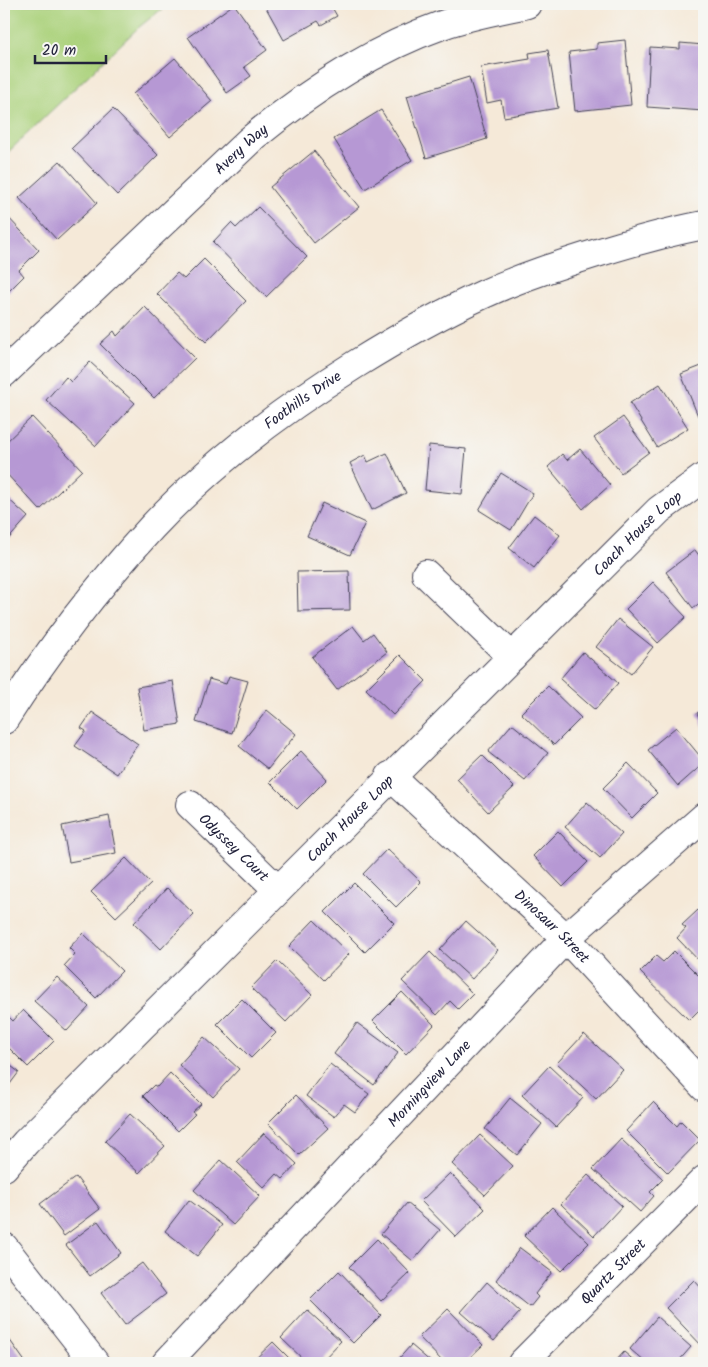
<svg xmlns="http://www.w3.org/2000/svg" width="708" height="1367" viewBox="0 0 708 1367" font-family="Kalam,sans-serif">
  <style>
    .green { fill: #abd27c; stroke: #667a5c }
    .building { fill: #b698d4 }
    .lines { fill: none; stroke-linecap: round; stroke-linejoin: round }
    .minor-casing { stroke: #424053; stroke-width: 30 }
    .minor { stroke: #fff; stroke-width: 28 }
    .labels { text-anchor: middle; stroke-width: 4; stroke-linejoin: round; paint-order: stroke }
    .street-label { font-size: 15px; fill: #22223b; stroke: #f6f6f2 }
  </style>
  <rect width="100%" height="100%" fill="#f6f6f2"/>
  <filter id="ink" filterUnits="userSpaceOnUse"><feTurbulence type="fractalNoise" baseFrequency=".02" numOctaves="2"/><feDisplacementMap in="SourceGraphic" scale="10" xChannelSelector="R" yChannelSelector="G"/><feConvolveMatrix kernelMatrix="1 2 1 2 8 2 1 2 1" color-interpolation-filters="sRGB"/></filter>
  <filter id="wash" filterUnits="userSpaceOnUse"><feTurbulence type="fractalNoise" baseFrequency=".0096" numOctaves="4" result="noise"/><feDisplacementMap in="SourceGraphic" scale="20" xChannelSelector="R" yChannelSelector="G"/><feGaussianBlur stdDeviation="1.12" result="paint"/><feColorMatrix in="noise" values="0 0 0 0 0 0 0 0 0 0 0 0 0 0 0 0 0 1.4 0 .05"/><feComposite in="paint" operator="in"/></filter>
  <g filter="url(#wash)">
    <rect width="100%" height="100%" fill="#f5e9d8"/>
    <path class="green" d="M 4,4 L 168,4 L 138,28 L 4,156 Z"/>
    <g id="blocks">
      <path class="building" d="M 234,4 L 267,50 L 244,67 L 251,76 L 227,93 L 188,37 Z
        M 264,4 L 330,4 L 337,16 L 321,25 L 318,21 L 284,40 Z
        M 625,40 L 631,105 L 575,111 L 569,52 L 597,49 L 597,43 Z
        M 680,43 L 704,45 L 704,111 L 647,107 L 650,47 L 680,49 Z
        M 548,50 L 558,108 L 504,117 L 501,100 L 487,103 L 481,67 L 530,59 L 529,53 Z
        M 175,58 L 212,101 L 170,137 L 133,94 Z
        M 469,77 L 487,139 L 426,158 L 407,96 Z
        M 113,109 L 158,155 L 117,195 L 72,148 Z
        M 381,110 L 412,160 L 365,189 L 334,139 Z
        M 314,151 L 359,207 L 314,243 L 270,187 Z
        M 60,161 L 97,203 L 57,240 L 19,198 Z
        M 258,207 L 307,257 L 266,297 L 213,242 L 231,223 L 236,228 Z
        M 4,213 L 39,250 L 19,270 L 24,276 L 4,296 Z
        M 204,259 L 246,301 L 206,342 L 157,294 L 177,273 L 184,279 Z
        M 145,307 L 195,358 L 154,398 L 100,344 L 114,331 L 117,336 Z
        M 90,362 L 135,403 L 96,446 L 46,400 L 66,377 L 71,382 Z
        M 704,365 L 704,413 L 698,416 L 681,374 Z
        M 660,384 L 688,428 L 657,447 L 630,403 Z
        M 32,417 L 82,470 L 40,510 L 4,471 L 4,444 Z
        M 623,417 L 649,452 L 621,473 L 594,438 Z
        M 429,445 L 466,449 L 462,494 L 425,490 Z
        M 580,449 L 610,485 L 583,509 L 548,467 L 562,454 L 567,460 Z
        M 387,453 L 406,493 L 372,510 L 350,463 L 365,455 L 368,462 Z
        M 501,473 L 533,493 L 511,530 L 479,510 Z
        M 4,495 L 28,517 L 4,544 Z
        M 322,503 L 365,523 L 350,555 L 307,536 Z
        M 534,515 L 560,535 L 534,568 L 509,548 Z
        M 695,550 L 704,562 L 704,600 L 693,608 L 666,572 Z
        M 349,571 L 350,610 L 298,611 L 297,572 Z
        M 653,582 L 686,617 L 658,643 L 626,609 Z
        M 618,619 L 653,647 L 631,674 L 596,647 Z
        M 353,626 L 364,640 L 373,633 L 387,652 L 337,690 L 312,657 Z
        M 583,652 L 618,683 L 595,710 L 560,679 Z
        M 400,655 L 426,681 L 393,715 L 366,689 Z
        M 229,676 L 248,681 L 232,733 L 196,722 L 209,679 L 226,684 Z
        M 173,681 L 180,724 L 144,730 L 137,687 Z
        M 548,686 L 581,718 L 554,745 L 521,713 Z
        M 704,709 L 704,728 L 697,713 Z
        M 267,710 L 296,734 L 268,769 L 239,746 Z
        M 92,712 L 138,744 L 117,774 L 75,746 L 86,731 L 81,728 Z
        M 512,724 L 548,753 L 525,781 L 488,752 Z
        M 676,727 L 704,761 L 704,763 L 678,786 L 648,750 Z
        M 301,751 L 327,779 L 297,809 L 270,782 Z
        M 482,755 L 514,787 L 488,812 L 457,779 Z
        M 628,763 L 657,793 L 632,818 L 603,788 Z
        M 587,802 L 622,834 L 600,858 L 565,827 Z
        M 109,816 L 116,853 L 69,862 L 62,826 Z
        M 558,831 L 588,862 L 563,887 L 533,856 Z
        M 387,849 L 421,882 L 396,907 L 363,874 Z
        M 126,858 L 151,884 L 116,917 L 91,892 Z
        M 354,883 L 394,923 L 365,952 L 325,912 Z
        M 167,888 L 194,914 L 161,949 L 134,923 Z
        M 698,910 L 704,916 L 704,966 L 677,938 L 686,928 L 682,925 Z
        M 314,920 L 349,954 L 324,980 L 289,946 Z
        M 466,921 L 498,950 L 472,979 L 440,950 Z
        M 83,933 L 122,971 L 96,998 L 64,966 L 75,954 L 69,948 Z
        M 674,951 L 698,975 L 702,971 L 704,973 L 704,1005 L 689,1020 L 640,972 L 656,956 L 663,962 Z
        M 430,952 L 473,994 L 458,1009 L 450,1001 L 437,1015 L 402,981 Z
        M 277,961 L 312,995 L 286,1022 L 251,988 Z
        M 57,977 L 89,1007 L 67,1031 L 34,1001 Z
        M 402,992 L 434,1025 L 406,1054 L 373,1021 Z
        M 242,999 L 276,1033 L 251,1058 L 217,1024 Z
        M 23,1010 L 54,1041 L 28,1067 L 4,1043 L 4,1012 L 13,1021 Z
        M 357,1023 L 398,1053 L 374,1085 L 334,1054 Z
        M 584,1034 L 623,1070 L 596,1099 L 557,1063 Z
        M 204,1037 L 239,1069 L 213,1097 L 179,1065 Z
        M 4,1061 L 19,1072 L 4,1092 Z
        M 330,1064 L 369,1094 L 355,1112 L 344,1104 L 334,1117 L 306,1096 Z
        M 549,1066 L 583,1098 L 556,1127 L 522,1095 Z
        M 170,1073 L 201,1104 L 192,1112 L 195,1114 L 178,1131 L 143,1096 L 154,1085 L 157,1087 Z
        M 296,1095 L 328,1128 L 299,1155 L 268,1123 Z
        M 510,1098 L 542,1124 L 517,1155 L 485,1129 Z
        M 653,1102 L 677,1126 L 681,1121 L 700,1140 L 668,1173 L 626,1131 Z
        M 130,1114 L 165,1146 L 139,1173 L 105,1141 Z
        M 264,1133 L 297,1164 L 283,1179 L 277,1174 L 264,1188 L 237,1162 Z
        M 480,1135 L 513,1166 L 485,1195 L 452,1164 Z
        M 621,1139 L 663,1179 L 650,1192 L 654,1196 L 640,1212 L 593,1169 Z
        M 221,1160 L 260,1196 L 233,1225 L 194,1190 Z
        M 450,1173 L 485,1209 L 456,1237 L 421,1201 Z
        M 588,1175 L 622,1206 L 594,1236 L 561,1204 Z
        M 76,1177 L 100,1209 L 64,1236 L 40,1204 Z
        M 189,1200 L 222,1225 L 197,1256 L 165,1231 Z
        M 407,1203 L 440,1230 L 413,1261 L 381,1234 Z
        M 552,1207 L 589,1243 L 561,1271 L 524,1236 Z
        M 98,1221 L 121,1253 L 90,1276 L 66,1245 Z
        M 377,1239 L 410,1273 L 381,1301 L 349,1267 Z
        M 520,1248 L 552,1272 L 535,1294 L 538,1297 L 530,1307 L 496,1280 Z
        M 142,1263 L 166,1294 L 125,1325 L 101,1293 Z
        M 339,1271 L 381,1315 L 353,1343 L 310,1300 Z
        M 694,1280 L 704,1291 L 704,1348 L 666,1308 Z
        M 487,1282 L 520,1312 L 494,1341 L 461,1312 Z
        M 448,1309 L 483,1345 L 464,1363 L 444,1363 L 419,1337 Z
        M 307,1310 L 341,1341 L 320,1363 L 307,1363 L 281,1338 Z
        M 657,1317 L 691,1347 L 677,1363 L 646,1363 L 630,1349 Z
        M 4,1332 L 26,1363 L 4,1363 Z
        M 273,1342 L 294,1363 L 251,1363 Z
        M 411,1345 L 432,1363 L 395,1363 Z
        M 624,1352 L 637,1363 L 614,1363 Z"/>
    </g>
  </g>
  <g filter="url(#ink)">
    <use href="#blocks" fill-opacity="0" stroke="#424053" stroke-width="1"/>
    <g class="lines">
      <defs>
        <g id="minor">
          <path id="s1" d="M 4,373 L 250,140 C 308,92 371,50 442,25 C 470,15 499,10 527,4"/>
          <path d="M 426,574 L 512,657"/>
          <path id="s2" d="M 4,720 C 47,652 97,587 152,527 C 212,463 282,410 356,364 C 398,338 440,314 484,294 C 521,277 559,265 597,253 C 632,242 668,232 704,225"/>
          <path id="s3" d="M 390,776 L 566,938 L 704,1087"/>
          <path id="s4" d="M 190,805 L 278,890"/>
          <path id="s5" d="M 4,1167 L 26,1142 L 659,510 L 704,477"/>
          <path d="M 4,1247 L 95,1363"/>
          <path id="s6" d="M 166,1363 L 566,938 L 704,817"/>
          <path id="s7" d="M 522,1363 L 704,1180"/>
        </g>
      </defs>
      <use href="#minor" class="minor-casing"/>
      <use href="#minor" class="minor"/>
    </g>
  </g>
  <g class="labels">
    <g class="street-label">
      <text dy="5" stroke="none"><textPath href="#s1" startOffset="326">Avery Way</textPath></text>
      <text dy="5" stroke="none"><textPath href="#s2" startOffset="441">Foothills Drive</textPath></text>
      <text dy="5" stroke="none"><textPath href="#s5" startOffset="896">Coach House Loop</textPath></text>
      <text dy="5" stroke="none"><textPath href="#s5" startOffset="491">Coach House Loop</textPath></text>
      <text dy="5" stroke="none"><textPath href="#s4" startOffset="61">Odyssey Court</textPath></text>
      <text dy="5" stroke="none"><textPath href="#s3" startOffset="221">Dinosaur Street</textPath></text>
      <text dy="5" stroke="none"><textPath href="#s6" startOffset="384">Morningview Lane</textPath></text>
      <text dy="5" stroke="none"><textPath href="#s7" startOffset="129">Quartz Street</textPath></text>
    </g>
  </g>
  <rect width="708" height="1367" fill="none" stroke="#f6f6f2" stroke-width="20"/>
  <path d="M35 55v8h71v-8" fill="none" stroke="#22223b" stroke-width="2.5"/>
  <text x="42" y="55" font-size="15" fill="#22223b" stroke="#f6f6f2" stroke-width="4" paint-order="stroke">20 m</text>
</svg>
